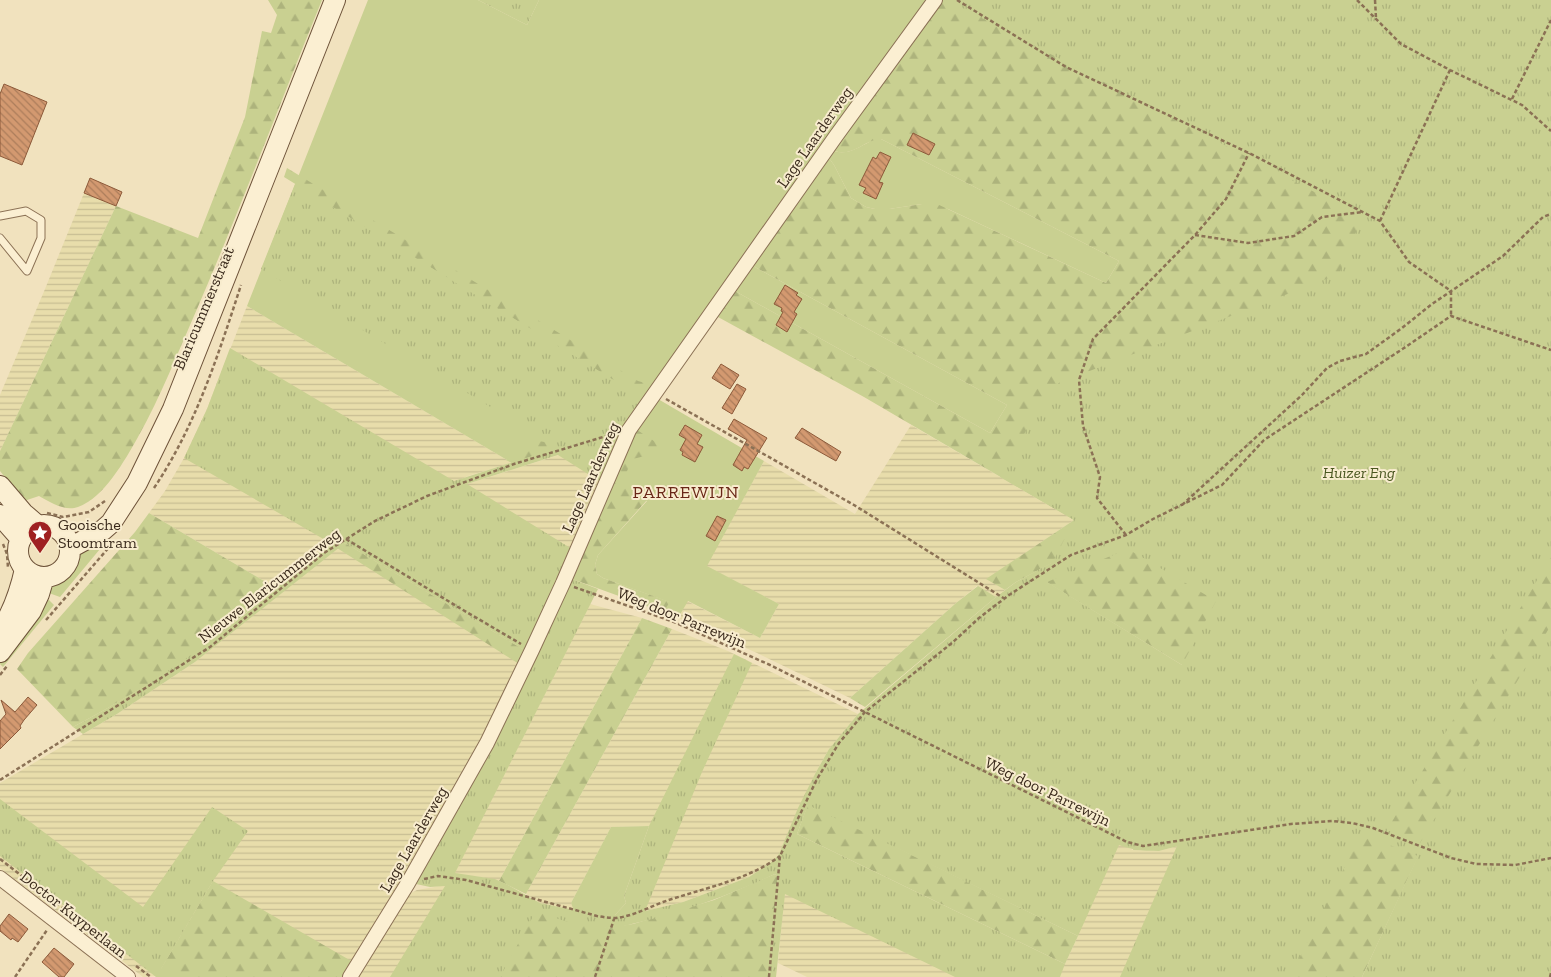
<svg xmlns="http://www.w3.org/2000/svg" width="1551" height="977" viewBox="0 0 1551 977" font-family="'Zilla Slab',serif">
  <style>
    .farmland { fill: url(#farmland-rules) }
    .grass { fill: #c9d091 }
    .forest { fill: url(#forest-firs) }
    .park { fill: url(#park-tufts); fill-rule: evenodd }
    .building { fill: url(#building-back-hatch); stroke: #8c5939 }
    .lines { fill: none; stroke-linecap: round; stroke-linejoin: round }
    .lane-casing { stroke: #8b7155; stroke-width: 9 }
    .street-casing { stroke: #8b7155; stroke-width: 16 }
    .secondary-casing { stroke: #6d5239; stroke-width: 22 }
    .path { stroke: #8b7155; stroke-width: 2.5; stroke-dasharray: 4 2.5; stroke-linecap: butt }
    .lane { stroke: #fbefd2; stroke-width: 7 }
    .street { stroke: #fbefd2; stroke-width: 14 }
    .secondary { stroke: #fbefd2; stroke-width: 20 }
    .labels { text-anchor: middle; stroke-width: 4; stroke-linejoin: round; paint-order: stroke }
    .street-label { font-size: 16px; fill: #39291b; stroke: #f8ecce }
    .park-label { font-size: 16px; font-style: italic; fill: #4a5720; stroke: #f8ecce }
    .poi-label { font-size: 16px; fill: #39291b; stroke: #f8ecce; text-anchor: start }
    .neighbourhood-label { font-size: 18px; letter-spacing: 1px; fill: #692717; stroke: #f8ecce }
  </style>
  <defs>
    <pattern id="farmland-rules" width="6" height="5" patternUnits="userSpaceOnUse" patternTransform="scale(1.25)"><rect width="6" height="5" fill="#e8ddab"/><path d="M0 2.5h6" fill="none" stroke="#c8be93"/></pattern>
    <pattern id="forest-firs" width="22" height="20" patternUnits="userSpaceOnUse" patternTransform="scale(1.25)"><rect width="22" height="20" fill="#c9d091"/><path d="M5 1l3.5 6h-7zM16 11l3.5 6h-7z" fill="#adb37c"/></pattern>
    <pattern id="park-tufts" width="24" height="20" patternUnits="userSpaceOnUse" patternTransform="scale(1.25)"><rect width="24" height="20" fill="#c9d091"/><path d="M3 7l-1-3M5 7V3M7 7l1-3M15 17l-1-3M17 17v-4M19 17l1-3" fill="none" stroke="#adb37c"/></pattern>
    <pattern id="building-back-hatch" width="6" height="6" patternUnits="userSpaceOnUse" patternTransform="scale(1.25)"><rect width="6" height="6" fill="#d39970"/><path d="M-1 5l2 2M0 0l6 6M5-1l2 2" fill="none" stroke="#ac7d5b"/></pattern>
  </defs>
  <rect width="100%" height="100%" fill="#f1e2be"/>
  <path class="farmland" d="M 84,193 L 116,206 L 0,451 L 0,395 L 45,289 Z
    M 247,306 L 512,463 L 468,476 L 349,531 L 308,560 L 276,588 L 149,513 L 165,491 L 184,458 L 207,409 Z
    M 911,425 L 1074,520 L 987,579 L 1005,590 L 996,597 L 977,586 L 956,603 L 850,698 L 757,653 L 678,618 L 687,601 L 760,638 L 779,604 L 706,566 L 764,461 L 855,514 Z
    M 613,438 L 617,441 L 568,560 L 474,758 L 441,816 L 353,962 L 143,977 L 0,868 L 0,783 L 117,714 L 195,662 L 337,548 L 361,533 L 467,484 Z
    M 590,604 L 642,618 L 499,881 L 481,877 L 454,874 Z
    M 672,629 L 728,651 L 858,714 L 829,749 L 816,772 L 779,854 L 773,861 L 749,877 L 683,902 L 644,911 L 649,826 L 611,827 L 571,903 L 574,911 L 540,903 L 526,894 Z
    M 867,721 L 1133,850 L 1159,851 L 1178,846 L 1244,977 L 807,977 L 778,963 L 787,865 L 1065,964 L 1078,936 Z
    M 446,885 L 437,977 L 355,977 L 407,895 L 417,890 Z"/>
  <path class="grass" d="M 368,0 L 478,0 L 527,25 L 539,0 L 930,0 L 802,175 L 627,424 L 512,463 L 247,306 Z
    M 875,139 L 881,139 L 1119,261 L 1106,283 L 948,209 L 922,204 L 889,209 L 875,209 L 866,207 L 851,198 L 834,165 L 829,158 L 834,151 C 849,156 862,145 875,139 Z
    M 753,266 L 1007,405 L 990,433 L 735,291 Z
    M 658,399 L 764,461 L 707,566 L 779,604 L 760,638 L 688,601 L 678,618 L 663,612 L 669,602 L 603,578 L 597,574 L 595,565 L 598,555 L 647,501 L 611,487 L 634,428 Z
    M 115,531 L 60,597 L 46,592 C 52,585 53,587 60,583 C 71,577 77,562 78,551 Z
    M 43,598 L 49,600 L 54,605 L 3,667 L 0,664 L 0,660 Z
    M 649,826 L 624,896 L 626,903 L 615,915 L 597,915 L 574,911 L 571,903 L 611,827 Z"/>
  <path class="forest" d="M 268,0 L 322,0 C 280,103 241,207 197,309 C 178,352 161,396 138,437 C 125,460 104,498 78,507 C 65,512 50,502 39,496 L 24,501 L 0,471 L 0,451 L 116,206 L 198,238 L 245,117 L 262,31 L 271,33 L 277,15 Z
    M 941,0 L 1551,25 L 1551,977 L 1419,855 L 1362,977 L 1244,977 L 1178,846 L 1159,851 L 1133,850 L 1182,665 L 1043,580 L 1052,563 L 1016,582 L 1005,590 L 986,579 L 1074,520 L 864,397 L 718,317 L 735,291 L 990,433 L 1007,405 L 753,266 L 829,158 L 834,165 L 851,198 L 866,207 L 875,209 L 889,209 L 922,204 L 937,204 L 1106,283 L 1119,261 L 881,139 C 863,140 855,157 834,151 Z
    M 287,168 L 638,381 L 652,385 L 651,393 L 641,395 L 633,392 L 284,177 Z
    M 634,428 L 668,450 L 633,459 L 623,479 L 647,500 L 598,555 L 595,565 L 597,574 L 603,578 L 670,602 L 663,612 L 572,579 L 611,487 Z
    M 539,441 L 565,446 L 512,463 L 506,460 Z
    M 149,513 L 276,588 C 253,606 231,626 207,644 C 165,675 119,703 73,727 L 17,669 L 28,653 L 135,532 Z
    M 345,543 L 526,651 L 519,664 L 337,548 Z
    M 978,586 L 996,597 L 865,707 L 850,698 L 956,603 Z
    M 642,618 L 672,629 L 526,894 L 499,881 Z
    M 808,804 L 1078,936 L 1065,964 L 797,834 Z
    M 775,874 L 778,876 L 769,977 L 437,977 L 485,888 L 607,928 L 633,924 L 714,900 Z
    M 213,881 L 353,962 L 343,977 L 156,977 Z"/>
  <path class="park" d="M 478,0 L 539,0 L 527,25 Z
    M 930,0 L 1551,0 L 1551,557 L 1387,830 L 1420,843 L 1551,625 L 1551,977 L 1362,977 L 1418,856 L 1361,834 L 1290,977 L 1120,977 L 1177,846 C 1156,851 1140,853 1119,845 L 1078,936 L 808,805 L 797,834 L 1065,964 L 1060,977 L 955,977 L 785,894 L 776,977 L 769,977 L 778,876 L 775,874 C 734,893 692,909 648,920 C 635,923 620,928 607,928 C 582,928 558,919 536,911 L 500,977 L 390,977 L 445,886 L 430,887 L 416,884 L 422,871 L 572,579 L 598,589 L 455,873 L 495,879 L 508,885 L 540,903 L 597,915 L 615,915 L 626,903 L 624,896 L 649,826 L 734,654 L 752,663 L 702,772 L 645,911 L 683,902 L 715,890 L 749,877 L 773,861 L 779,854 L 798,808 L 816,772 L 829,749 L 858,714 L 996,597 L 1016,582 L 1053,562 L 1074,520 L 1000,477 L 1051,386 L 1339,274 L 1362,217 L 951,2 L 939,2 L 849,130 L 837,124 L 859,92 ZM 1128,549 L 1216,601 L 1182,665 L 1047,582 Z
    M 295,184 L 633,392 L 646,398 L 627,423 L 617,441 L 599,481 L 558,455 L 467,484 L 572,549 L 526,651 L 345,543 L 195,662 L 117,714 L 83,734 L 73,727 C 119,703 164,675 206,644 C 250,613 288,574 332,544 L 184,458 L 207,409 L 230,348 L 454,481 L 554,449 L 537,435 L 261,269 Z
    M 0,799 L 143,907 L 212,807 L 248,831 L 213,881 L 161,969 L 174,977 L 156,977 L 0,856 Z"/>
  <path class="building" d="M 4,84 L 47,102 L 22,165 L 0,156 L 0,94 Z
    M 913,133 L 935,144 L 929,155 L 907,145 Z
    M 880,152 L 891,157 L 879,182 L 883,183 L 876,199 L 863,193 L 866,188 L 859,185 L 873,157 L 876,159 Z
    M 90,178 L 122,192 L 116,206 L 84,193 Z
    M 785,285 L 798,293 L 796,295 L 802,299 L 794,312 L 797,314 L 787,332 L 776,325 L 783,312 L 781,311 L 782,308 L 774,304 Z
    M 721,364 L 739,375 L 730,389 L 712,378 Z
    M 737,384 L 746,389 L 732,414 L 722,408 Z
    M 734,419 L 767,438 L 748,469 L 744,467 L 742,471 L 733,465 L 747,440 L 728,429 Z
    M 685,425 L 702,435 L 697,444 L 703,447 L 695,462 L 682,455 L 683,452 L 680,450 L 686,439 L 679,435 Z
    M 802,428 L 841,452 L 836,461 L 795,438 Z
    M 717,516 L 726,520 L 715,541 L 706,536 Z
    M 28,697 L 37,705 L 24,720 L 20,726 L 21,728 L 0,749 L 0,721 L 6,714 L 1,700 L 15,712 Z
    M 9,914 L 28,929 L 18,942 L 12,938 L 11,940 L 0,931 L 0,926 Z
    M 54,948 L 74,964 L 64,977 L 59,977 L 42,962 Z"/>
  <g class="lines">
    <defs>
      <path id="lane" d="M 0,216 L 26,211 L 41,220 L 41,238 L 27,271 L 0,238"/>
      <path id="street" d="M 0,878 L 128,977
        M 350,977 L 408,883 L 487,743 L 532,650 L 563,583 L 629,430 L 836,136 L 935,0"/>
      <path id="secondary" d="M 0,486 L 23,513 L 37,525
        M 0,515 L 21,539
        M18 551a26 26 0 1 1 52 0a26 26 0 1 1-52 0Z
        M 70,548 L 103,530 L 111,523 L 137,483 L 173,409 L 335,0
        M 0,632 C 13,612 20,592 25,569
        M 0,652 L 31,611 L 39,594 L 44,577"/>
    </defs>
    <use href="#lane" class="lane-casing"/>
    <use href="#street" class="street-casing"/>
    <use href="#secondary" class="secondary-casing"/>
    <path class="path" d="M 957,0 L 1066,67 L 1249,153 L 1380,221 L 1409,262 L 1451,291
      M 1357,0 L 1401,44 L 1450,70 L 1522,105 L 1551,131
      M 1375,0 L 1376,18
      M 1512,99 L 1551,20
      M 1380,221 L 1450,70
      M 1195,235 L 1248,243 L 1294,236 L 1322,217 L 1362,212
      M 1451,291 L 1451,316
      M 666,399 L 854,505 L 1005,599
      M 154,488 C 195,427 218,356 241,285
      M 1182,505 L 1302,395 L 1327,368 L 1340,361 L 1366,354 L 1402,328 L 1432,304 L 1503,256 L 1543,217 L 1551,214
      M 47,513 L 63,517 L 89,512 L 105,501
      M 1126,535 L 1097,498 L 1100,477 L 1083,426 L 1079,380 L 1093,339 L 1195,235 L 1226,199 L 1249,153
      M 346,539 L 458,607 L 521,644
      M 3,544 L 7,554 L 8,568
      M 574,587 L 674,622 L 770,665 L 1127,842 L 1143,846 L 1291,824 L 1332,821 L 1352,823 L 1373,828 L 1451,858 L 1476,864 L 1515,865 L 1551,858
      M 46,620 L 111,545
      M 0,675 L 7,666
      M 0,780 L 210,647 L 324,553 L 375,521 L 427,496 L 514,464 L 613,434
      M 0,859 L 111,945
      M 424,879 L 438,876 L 466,880 L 597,916 C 603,917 609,918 616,918 C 633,916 647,908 663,902 C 700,889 749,880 780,856
      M 136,966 L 151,977
      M 15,977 L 47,930
      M 595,977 L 614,919
      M 769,977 L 780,856 L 817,779 L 839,743 L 865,712 L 952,643 L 979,618 L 1009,595 L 1071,555 L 1126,535 L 1153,519 L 1222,485 L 1264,440 L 1404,348 L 1451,316 L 1551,350
      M 1550,977 L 1551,973"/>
    <use href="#lane" class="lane"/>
    <use href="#street" class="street"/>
    <use href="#secondary" class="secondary"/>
  </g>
  <defs>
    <symbol id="sight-pin" viewBox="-11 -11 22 30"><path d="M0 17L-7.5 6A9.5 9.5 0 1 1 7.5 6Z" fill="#9f2022" stroke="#f8ecce"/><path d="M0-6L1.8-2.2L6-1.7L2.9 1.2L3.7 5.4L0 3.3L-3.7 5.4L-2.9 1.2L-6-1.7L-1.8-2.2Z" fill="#fff"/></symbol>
  </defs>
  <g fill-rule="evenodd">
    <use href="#sight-pin" x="26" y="519" width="28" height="38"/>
  </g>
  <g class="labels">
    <g class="street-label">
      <text transform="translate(814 137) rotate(-55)" y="6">Lage Laarderweg</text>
      <text transform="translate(203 308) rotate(-67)" y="6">Blaricummerstraat</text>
      <text transform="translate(590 477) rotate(-66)" y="6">Lage Laarderweg</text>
      <text transform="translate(269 585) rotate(-38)" y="6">Nieuwe Blaricummerweg</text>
      <text transform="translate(682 617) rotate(22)" y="6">Weg door Parrewijn</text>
      <text transform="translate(1048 791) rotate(26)" y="6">Weg door Parrewijn</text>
      <text transform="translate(413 839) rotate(-60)" y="6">Lage Laarderweg</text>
      <text transform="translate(74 914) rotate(38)" y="6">Doctor Kuyperlaan</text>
    </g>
    <g class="park-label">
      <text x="1359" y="478">Huizer Eng</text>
    </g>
    <g class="poi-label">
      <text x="58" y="530">Gooische<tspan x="58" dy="18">Stoomtram</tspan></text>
    </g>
    <g class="neighbourhood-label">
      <text x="686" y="498">PARREWIJN</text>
    </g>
  </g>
</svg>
